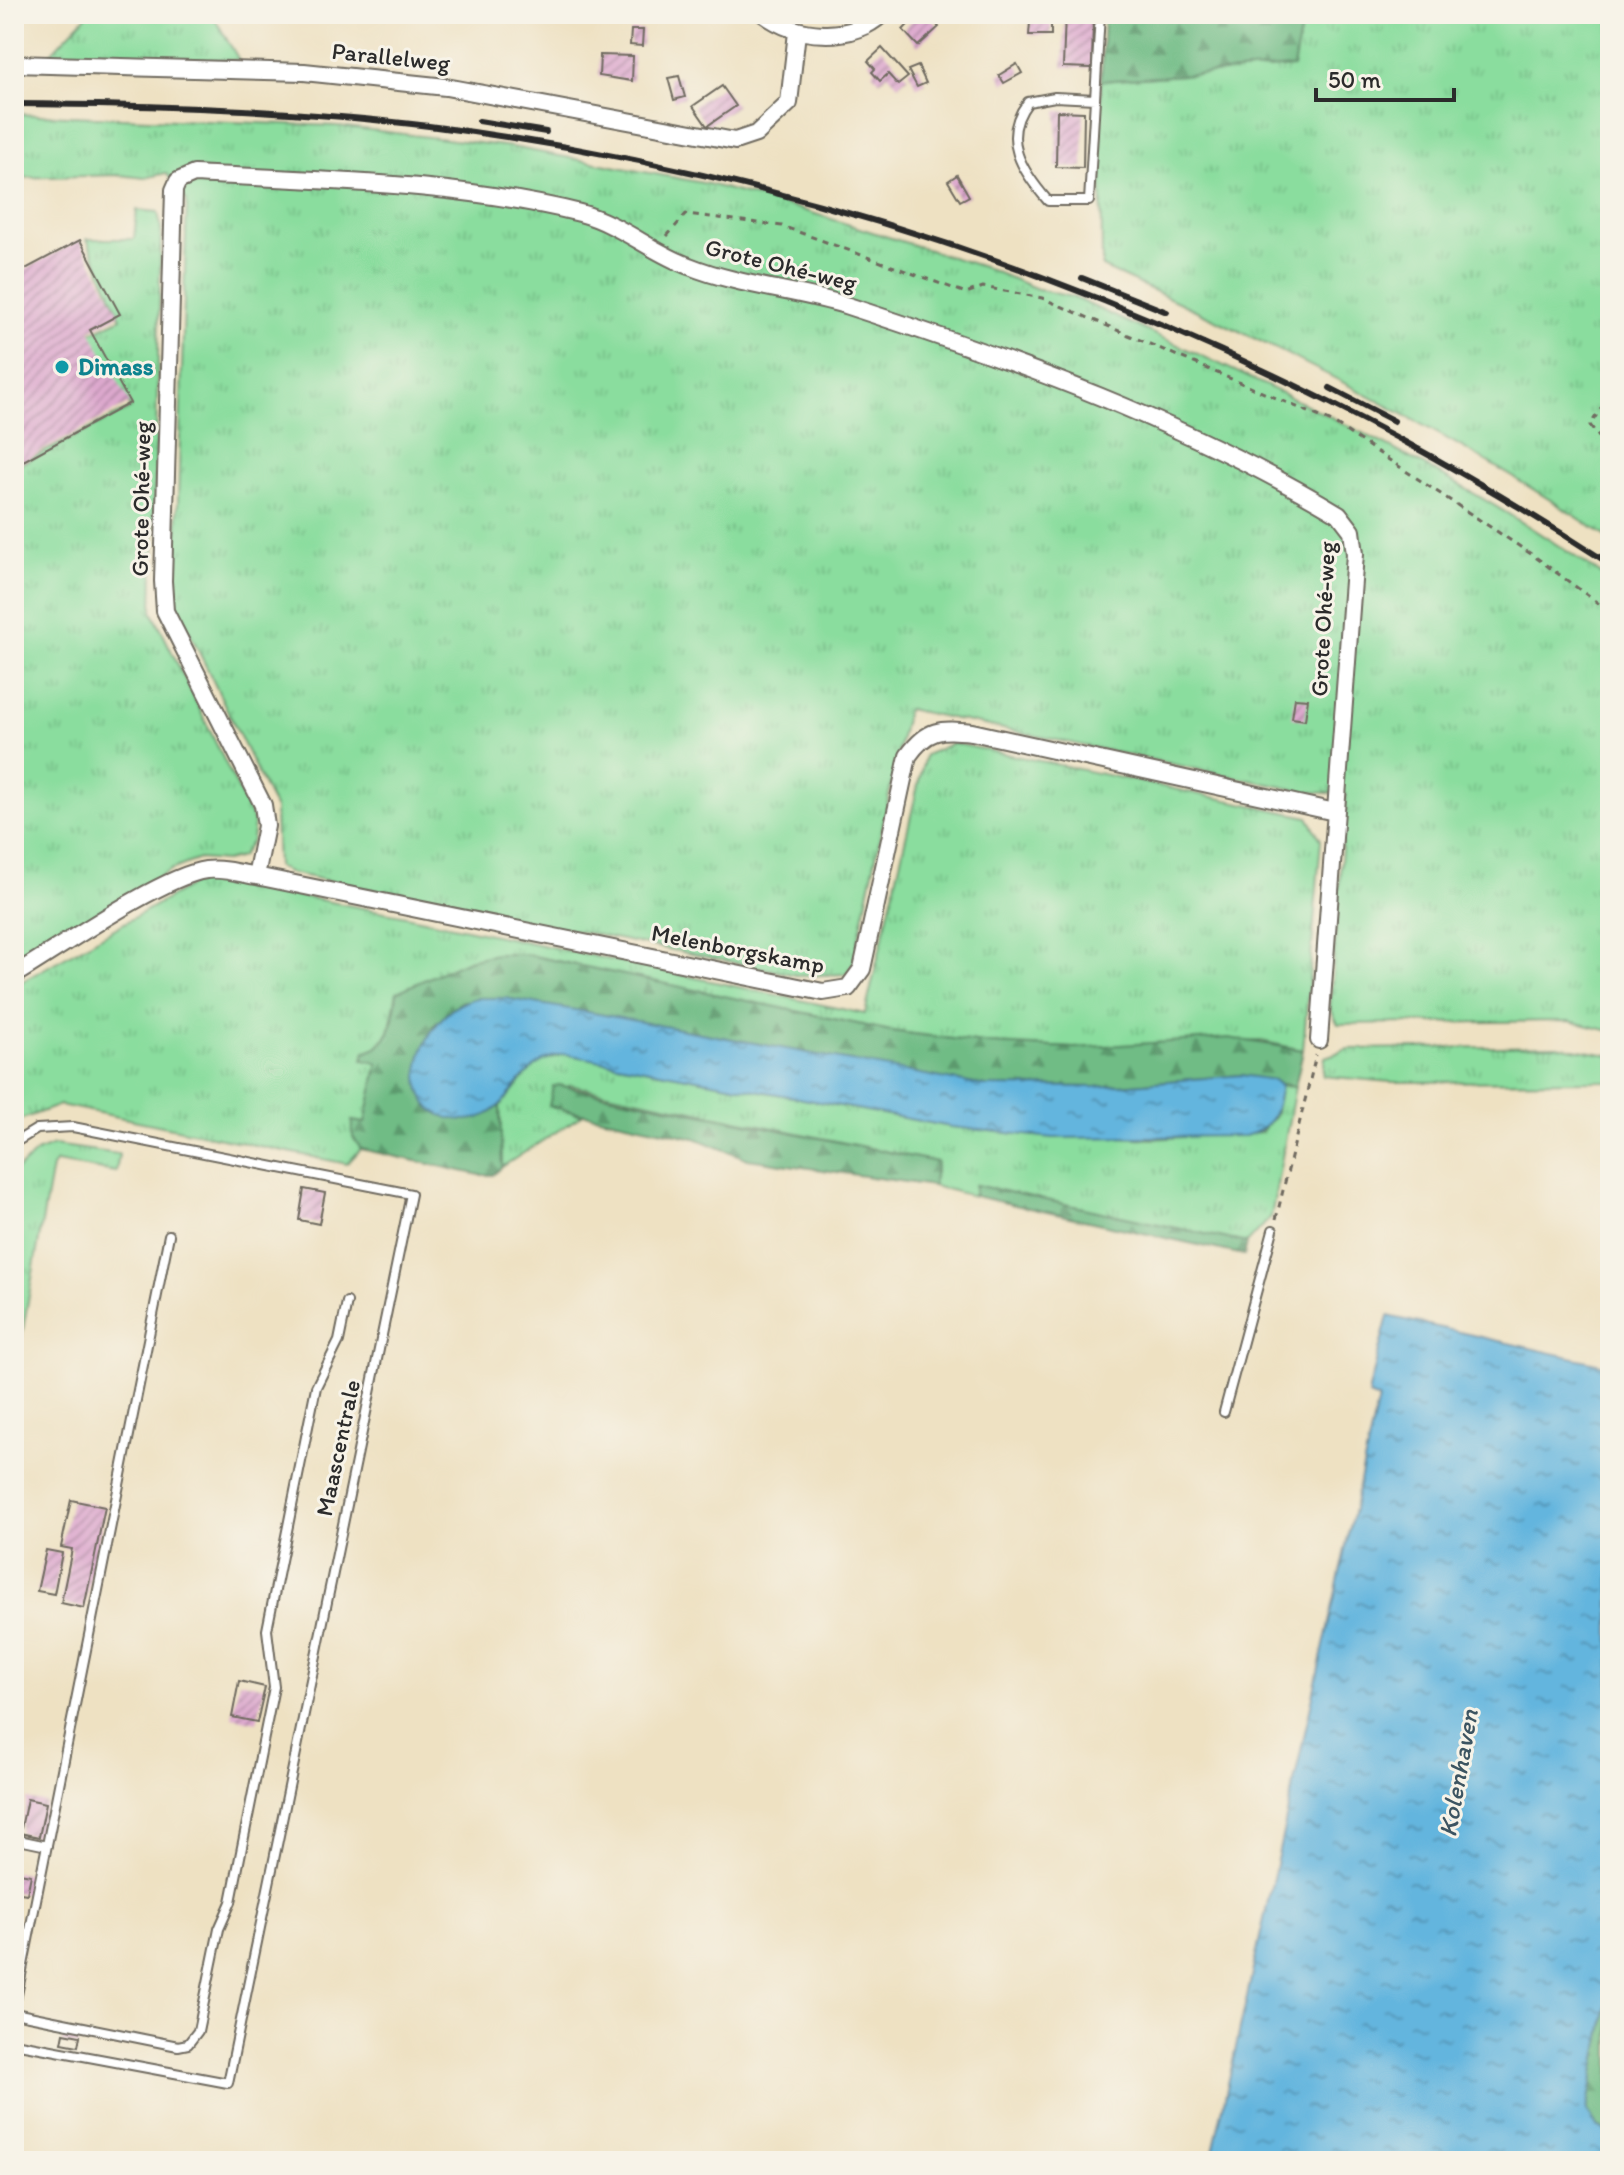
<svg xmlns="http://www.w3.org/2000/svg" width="1624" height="2175" viewBox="0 0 1624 2175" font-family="Itim,sans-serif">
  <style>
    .grass { fill: url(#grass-tufts); stroke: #5a8464; stroke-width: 2 }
    .forest { fill: url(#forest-firs); stroke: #4d7458; stroke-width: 2 }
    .water { fill: url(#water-ripples); stroke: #477084; stroke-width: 2 }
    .building { fill: url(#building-hatch) }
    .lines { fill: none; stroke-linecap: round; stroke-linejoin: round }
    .lane-casing { stroke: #6f6b60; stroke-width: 12 }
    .street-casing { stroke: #6f6b60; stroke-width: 20 }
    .path { stroke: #6f6b60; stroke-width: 3; stroke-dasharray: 6 6; stroke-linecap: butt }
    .lane { stroke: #fff; stroke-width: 8 }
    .street { stroke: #fff; stroke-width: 16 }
    .rail { stroke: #2b2b2b; stroke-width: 6 }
    .culture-dot { fill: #0f9aa8; stroke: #f7f3e8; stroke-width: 3 }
    .labels { text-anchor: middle; stroke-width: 6; stroke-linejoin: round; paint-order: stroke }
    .street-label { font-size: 24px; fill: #2b2b2b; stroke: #f7f3e8 }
    .culture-label { font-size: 24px; font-weight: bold; fill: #0d838f; stroke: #f7f3e8; text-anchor: start }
    .water-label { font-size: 26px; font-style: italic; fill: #3c5461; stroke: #f7f3e8 }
  </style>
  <defs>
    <pattern id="grass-tufts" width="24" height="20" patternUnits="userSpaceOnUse" patternTransform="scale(2)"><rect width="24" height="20" fill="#8add9e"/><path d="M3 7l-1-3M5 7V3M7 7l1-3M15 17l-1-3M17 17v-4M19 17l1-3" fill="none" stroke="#77be88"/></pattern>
    <pattern id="forest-firs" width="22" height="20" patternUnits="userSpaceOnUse" patternTransform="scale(2)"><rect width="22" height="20" fill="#6fbc85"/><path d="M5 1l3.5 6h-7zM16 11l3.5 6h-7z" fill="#5b996d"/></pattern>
    <pattern id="water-ripples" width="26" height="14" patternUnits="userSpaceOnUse" patternTransform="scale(2)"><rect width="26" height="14" fill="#63b5de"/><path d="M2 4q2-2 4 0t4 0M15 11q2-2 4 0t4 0" fill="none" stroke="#5293b4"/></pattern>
    <pattern id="building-hatch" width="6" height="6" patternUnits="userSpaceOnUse" patternTransform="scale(2)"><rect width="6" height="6" fill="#dda9ce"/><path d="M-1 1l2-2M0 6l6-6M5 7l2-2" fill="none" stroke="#b38aa7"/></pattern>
  </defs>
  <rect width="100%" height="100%" fill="#f7f3e8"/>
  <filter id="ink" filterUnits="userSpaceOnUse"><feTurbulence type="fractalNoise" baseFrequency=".0125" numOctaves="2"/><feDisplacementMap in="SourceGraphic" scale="16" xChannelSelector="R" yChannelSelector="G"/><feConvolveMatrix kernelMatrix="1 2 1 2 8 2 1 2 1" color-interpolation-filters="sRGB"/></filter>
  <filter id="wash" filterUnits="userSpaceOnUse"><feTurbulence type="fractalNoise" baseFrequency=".006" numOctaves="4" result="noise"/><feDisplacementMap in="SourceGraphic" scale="32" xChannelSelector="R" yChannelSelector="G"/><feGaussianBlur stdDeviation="1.8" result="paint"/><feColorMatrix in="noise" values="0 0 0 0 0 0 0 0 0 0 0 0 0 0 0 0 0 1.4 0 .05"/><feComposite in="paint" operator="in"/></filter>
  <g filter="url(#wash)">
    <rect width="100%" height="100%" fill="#eee1c2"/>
    <path class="grass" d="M 88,14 L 212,14 L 239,60 L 47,57 Z
      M 1304,14 L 1610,14 L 1610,539 C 1449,430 1278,347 1102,267 L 1101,81 L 1292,67 Z
      M 14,114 L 337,126 L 512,147 L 708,184 L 793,207 L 983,267 L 1040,290 L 1072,297 C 1258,381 1444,462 1610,581 L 1610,1031 L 1569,1021 L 1338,1024 L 1330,1008 L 1346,794 L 1307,792 L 907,709 L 854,961 L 846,974 L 801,976 L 290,873 L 277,867 L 275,809 L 175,602 L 187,201 L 166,173 L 145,178 L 119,175 L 14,178 Z
      M 137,210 L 158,212 L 161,229 L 152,611 L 254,822 L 252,841 L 241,857 L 225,861 L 199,859 L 171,870 L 14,965 L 14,467 L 131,408 L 88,334 L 121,318 L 87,239 L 134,239 Z
      M 953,743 L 1308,817 L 1321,840 L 1303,1050 L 1261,1041 L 1074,1048 L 991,1044 L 891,1031 L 524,954 L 397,992 L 389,1033 L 364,1060 L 378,1063 L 365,1124 L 352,1121 L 353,1137 L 361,1149 L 347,1164 L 60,1105 L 14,1122 L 14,986 L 193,884 L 212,880 L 401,915 L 865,1014 L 925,755 Z
      M 1557,1046 L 1610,1055 L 1610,1081 L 1391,1082 L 1323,1076 L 1325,1057 L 1348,1049 Z
      M 565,1054 L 951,1127 L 1152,1139 L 1261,1132 L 1275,1116 L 1281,1086 L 1295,1087 L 1271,1217 L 1247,1243 L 976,1185 L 973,1196 L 933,1186 L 937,1162 L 570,1085 L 550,1106 L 582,1115 L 502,1167 L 500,1106 L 537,1062 Z
      M 54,1145 L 119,1154 L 116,1172 L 56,1162 L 52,1167 L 14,1379 L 14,1172 L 38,1151 Z"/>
    <path class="forest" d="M 1304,14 L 1293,67 L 1101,81 L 1104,16 Z
      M 496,954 L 524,954 L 891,1031 L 991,1044 L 1074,1048 L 1229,1038 L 1303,1050 L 1295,1087 L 1241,1075 L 1095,1087 L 985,1086 L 766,1047 L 462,1001 L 433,1026 L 427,1103 C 447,1124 478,1124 500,1106 L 502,1167 L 493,1175 L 480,1175 L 361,1149 L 353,1137 L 352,1121 L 365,1123 L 378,1063 L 363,1060 L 365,1051 C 393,1045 394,1016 397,992 L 468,960 Z
      M 558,1085 L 937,1162 L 933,1186 L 748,1159 L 695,1138 L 549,1106 L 553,1087 Z
      M 975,1185 L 1247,1243 L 1244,1255 L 974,1196 Z
      M 1610,1990 L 1610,2133 L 1597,2127 L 1587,2110 Z"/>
    <path class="water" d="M 477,998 L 505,998 L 599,1014 L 985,1086 L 1095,1087 L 1241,1075 L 1274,1080 L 1281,1086 C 1276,1112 1273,1129 1245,1136 L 1053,1138 L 951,1127 L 565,1054 C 513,1061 513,1119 466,1120 C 388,1120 415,1011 477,998 Z
      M 1388,1316 L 1610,1366 L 1610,1990 L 1587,2110 L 1597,2127 L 1610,2133 L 1610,2161 L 1211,2161 L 1378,1399 L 1369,1395 L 1369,1390 Z"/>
    <g id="blocks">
      <path class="building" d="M 918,14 L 927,14 L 939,27 L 918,46 L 903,30 Z
        M 1065,14 L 1093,14 L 1092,68 L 1063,67 Z
        M 1030,22 L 1051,23 L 1051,35 L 1029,35 Z
        M 631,30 L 643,30 L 642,46 L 630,45 Z
        M 882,48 L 908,77 L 898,85 L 888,74 L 880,81 L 872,72 L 875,69 L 868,61 Z
        M 600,55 L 633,56 L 632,81 L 599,76 Z
        M 1017,64 L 1022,73 L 1004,83 L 999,75 Z
        M 918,66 L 926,83 L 917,87 L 908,70 Z
        M 679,76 L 685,97 L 674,100 L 668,78 Z
        M 722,86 L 736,106 L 707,126 L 693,106 Z
        M 1057,111 L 1084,112 L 1083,168 L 1056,167 Z
        M 957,175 L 969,196 L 960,201 L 948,181 Z
        M 80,240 L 120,314 L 90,330 L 130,403 L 14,466 L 14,275 Z
        M 1295,698 L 1308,699 L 1305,720 L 1292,718 Z
        M 304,1189 L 325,1193 L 319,1224 L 299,1220 Z
        M 71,1500 L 105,1507 L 84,1608 L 61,1603 L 72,1549 L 61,1547 Z
        M 46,1550 L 62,1553 L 54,1594 L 37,1591 Z
        M 239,1681 L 265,1687 L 257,1722 L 232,1717 Z
        M 27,1799 L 46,1803 L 39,1837 L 20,1833 Z
        M 14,1872 L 31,1875 L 27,1894 L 14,1892 Z
        M 64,2033 L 80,2036 L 78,2046 L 62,2043 Z"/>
    </g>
  </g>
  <g filter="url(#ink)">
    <use href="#blocks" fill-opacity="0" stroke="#6f6b60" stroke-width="2"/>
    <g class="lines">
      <defs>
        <path id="lane" d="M 1095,99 L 1055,97 L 1028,102 C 1000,138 1022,171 1048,201 L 1089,201 L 1100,14
          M 14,1143 L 37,1129 L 73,1127 L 411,1194 L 228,2083 L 14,2043
          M 1224,1412 L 1273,1230
          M 14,1839 L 47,1846
          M 14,2010 L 169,1235
          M 14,2013 L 178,2046 L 188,2044 L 198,2031 L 219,1929 L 231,1902 L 274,1687 L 267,1630 L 316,1387 L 339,1341 L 347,1302"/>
        <path id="street" d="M 764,14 C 796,38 850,43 882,14
          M 14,64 L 304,72 L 446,87 L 735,141 L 756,134 L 789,103 L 797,32
          M 256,876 L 266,826 L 263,805 L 165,611 L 163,581 L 174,190 L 178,181 L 194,174 C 323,181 455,182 580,213 C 621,224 651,252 689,266 C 739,286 797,290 848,306 C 1017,361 1187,423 1339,514 L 1352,531 L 1355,554 L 1319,1040
          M 14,975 C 56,950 162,876 206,870 C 222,868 240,873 256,876 L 823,992 L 848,988 L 862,969 L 908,756 C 928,728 940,729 972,732 L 1335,812"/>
      </defs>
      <use href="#lane" class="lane-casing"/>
      <use href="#street" class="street-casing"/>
      <path class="path" d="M 667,236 L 686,214 L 782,226 L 966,293 L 983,287 L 1042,298 L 1332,422 L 1534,556 L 1610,612
        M 1610,395 L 1590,425 L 1610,452
        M 1276,1219 L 1316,1055"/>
      <use href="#lane" class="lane"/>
      <use href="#street" class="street"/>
      <path class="rail" d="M 14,104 C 152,105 291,109 429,126 C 853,180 1252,331 1610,564
        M 479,121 L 546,132
        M 1082,278 L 1167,312
        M 1330,388 L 1394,421"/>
    </g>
  </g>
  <circle class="culture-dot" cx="62" cy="367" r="8"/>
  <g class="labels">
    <g class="street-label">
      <text transform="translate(391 57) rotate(6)" y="8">Parallelweg</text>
      <text transform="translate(781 265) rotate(14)" y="8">Grote Ohé-weg</text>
      <text transform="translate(141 499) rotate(-89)" y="8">Grote Ohé-weg</text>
      <text transform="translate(1323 619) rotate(-87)" y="8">Grote Ohé-weg</text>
      <text transform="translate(738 949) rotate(11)" y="8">Melenborgskamp</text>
      <text transform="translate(338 1448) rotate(-78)" y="8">Maascentrale</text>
    </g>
    <g class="culture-label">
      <text x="78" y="375">Dimass</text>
    </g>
    <g class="water-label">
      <text transform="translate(1458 1773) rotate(-80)" y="9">Kolenhaven</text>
    </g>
  </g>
  <rect width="1624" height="2175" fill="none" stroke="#f7f3e8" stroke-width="48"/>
  <path d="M1316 88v12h138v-12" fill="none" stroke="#2b2b2b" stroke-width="4"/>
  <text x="1328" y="88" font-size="24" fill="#2b2b2b" stroke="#f7f3e8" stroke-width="6" paint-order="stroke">50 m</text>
</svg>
